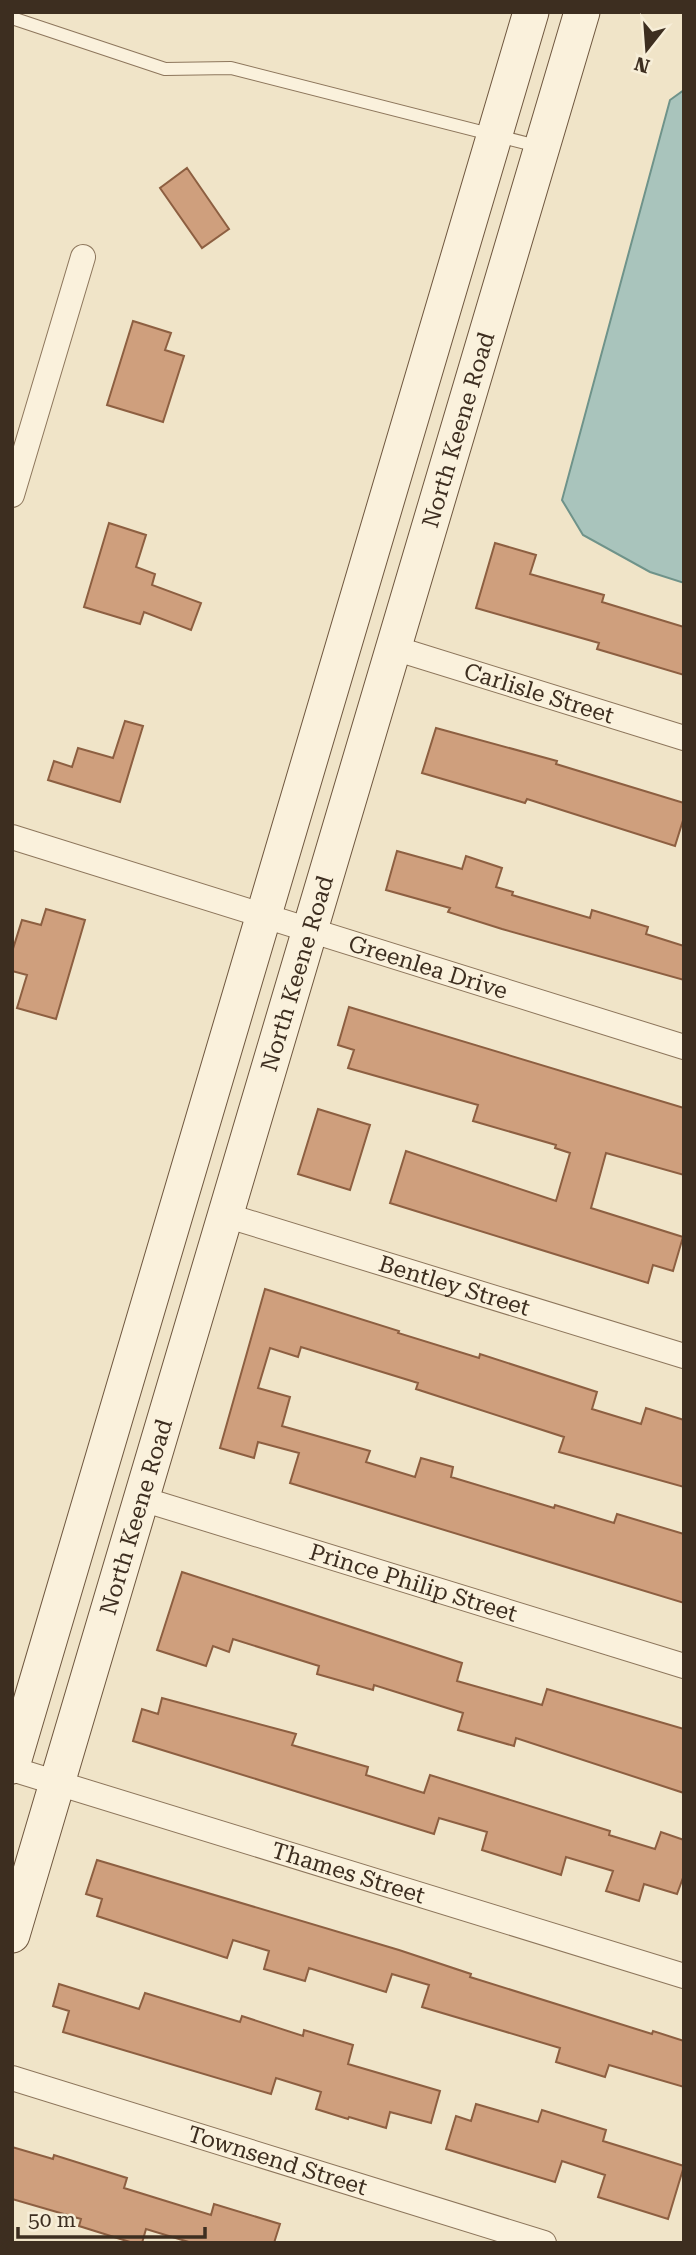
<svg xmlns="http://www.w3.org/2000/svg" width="696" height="2255" viewBox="0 0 696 2255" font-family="'Roboto Serif',serif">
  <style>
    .water { fill: #a9c4bc; stroke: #6f938a; stroke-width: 2 }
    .building { fill: #cf9f7d; stroke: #8d5f41; stroke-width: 2 }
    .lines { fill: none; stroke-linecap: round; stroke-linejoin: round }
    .service-casing { stroke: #8d765c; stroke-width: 14 }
    .minor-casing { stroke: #8d765c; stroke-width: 26 }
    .secondary-casing { stroke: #6f573f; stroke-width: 37 }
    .service { stroke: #faf1dc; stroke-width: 12 }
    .minor { stroke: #faf1dc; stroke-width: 24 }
    .secondary { stroke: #faf1dc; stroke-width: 35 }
    .labels { text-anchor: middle; stroke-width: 6; stroke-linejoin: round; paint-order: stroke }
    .street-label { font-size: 23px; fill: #3d2e20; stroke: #f7eed8 }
  </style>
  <rect width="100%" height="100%" fill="#f0e4c8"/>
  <path class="water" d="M 684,90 L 684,583 L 650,572 L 583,535 L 562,500 L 670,100 Z"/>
  <path class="building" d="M 187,168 L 229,229 L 202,248 L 160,188 Z
    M 133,321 L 171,333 L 165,350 L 184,356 L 163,422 L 107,405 Z
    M 109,523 L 146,535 L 136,567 L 155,574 L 152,585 L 201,603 L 191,630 L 144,612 L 140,624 L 84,607 Z
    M 495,543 L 536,555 L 530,574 L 604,595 L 602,602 L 684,627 L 684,675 L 597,649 L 599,643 L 476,608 Z
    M 125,721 L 143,726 L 120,802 L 48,780 L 54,761 L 72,767 L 78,748 L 113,758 Z
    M 436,728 L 557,761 L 556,764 L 684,803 L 684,817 L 675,846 L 527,799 L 525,803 L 422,773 Z
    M 397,851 L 462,869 L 466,856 L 502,868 L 496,887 L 513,892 L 512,895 L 590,918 L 592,910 L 648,927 L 646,934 L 684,946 L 684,980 L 502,929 L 448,912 L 450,908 L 386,890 Z
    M 46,909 L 85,920 L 56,1019 L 17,1008 L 27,975 L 12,971 L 12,952 L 22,920 L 41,925 Z
    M 349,1007 L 684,1108 L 684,1175 L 606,1153 L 591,1208 L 683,1237 L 673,1271 L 653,1265 L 648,1283 L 390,1203 L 406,1151 L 556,1201 L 570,1153 L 555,1148 L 556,1145 L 473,1121 L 478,1105 L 348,1068 L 354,1050 L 338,1045 Z
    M 318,1109 L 370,1125 L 350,1190 L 298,1174 Z
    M 265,1289 L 399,1331 L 398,1333 L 479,1358 L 480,1354 L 597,1392 L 592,1409 L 641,1424 L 646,1408 L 684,1420 L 684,1487 L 559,1452 L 564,1437 L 416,1389 L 418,1383 L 301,1347 L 298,1357 L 270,1348 L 258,1388 L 290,1397 L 282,1426 L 370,1451 L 366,1462 L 415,1477 L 421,1458 L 453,1467 L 451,1477 L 554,1508 L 555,1505 L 614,1523 L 617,1514 L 684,1534 L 684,1603 L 290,1483 L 299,1453 L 258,1442 L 254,1458 L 220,1448 Z
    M 182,1572 L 462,1663 L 457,1681 L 542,1705 L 547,1689 L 684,1729 L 684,1793 L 516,1738 L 514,1746 L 458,1730 L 463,1713 L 374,1685 L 373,1690 L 317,1674 L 319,1666 L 233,1639 L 229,1652 L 213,1646 L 206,1666 L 157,1650 Z
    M 162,1698 L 296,1734 L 292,1745 L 368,1767 L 366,1775 L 424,1793 L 430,1775 L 610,1831 L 609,1835 L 655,1849 L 661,1832 L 684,1840 L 684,1875 L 677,1894 L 644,1884 L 639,1901 L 606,1891 L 613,1871 L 566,1857 L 561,1875 L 482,1850 L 487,1832 L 439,1818 L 434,1834 L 133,1741 L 142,1709 L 158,1714 Z
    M 97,1860 L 399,1950 L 471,1974 L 470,1977 L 652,2034 L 653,2031 L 684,2041 L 684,2087 L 609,2065 L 605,2077 L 556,2062 L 560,2048 L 422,2007 L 429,1985 L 392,1974 L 386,1992 L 309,1968 L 305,1981 L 264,1969 L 269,1951 L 233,1940 L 227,1958 L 97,1916 L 102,1899 L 86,1894 Z
    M 59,1984 L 139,2009 L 145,1993 L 240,2022 L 242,2016 L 303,2036 L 304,2030 L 353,2045 L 348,2064 L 440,2091 L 431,2123 L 390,2112 L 386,2128 L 349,2117 L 348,2119 L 316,2109 L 321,2092 L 276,2078 L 271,2094 L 63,2032 L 69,2011 L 53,2006 Z
    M 476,2104 L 538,2122 L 542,2110 L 606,2130 L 603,2141 L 684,2166 L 668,2219 L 598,2197 L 605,2175 L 562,2161 L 555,2182 L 446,2149 L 456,2116 L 471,2121 Z
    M 12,2147 L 53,2159 L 54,2155 L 127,2178 L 124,2188 L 211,2215 L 214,2204 L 280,2224 L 274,2243 L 192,2243 L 146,2229 L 142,2243 L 133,2243 L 79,2226 L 81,2219 L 12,2199 Z"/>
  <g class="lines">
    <defs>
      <path id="service" d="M 12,18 L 165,69 L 231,68 L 541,147"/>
      <g id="minor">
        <path d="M 12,495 L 83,257"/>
        <path id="s1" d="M 394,648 L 684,738"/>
        <path id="s2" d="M 12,837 L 684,1047"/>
        <path id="s3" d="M 225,1215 L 684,1356"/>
        <path id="s4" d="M 142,1499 L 684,1666"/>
        <path id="s5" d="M 12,1769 L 684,1976"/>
        <path id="s6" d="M 12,2078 L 544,2243"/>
      </g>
      <g id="secondary">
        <path d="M 12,1766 L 531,12"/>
        <path id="s7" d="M 12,1935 L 582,12"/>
      </g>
    </defs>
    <use href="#service" class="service-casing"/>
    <use href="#minor" class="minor-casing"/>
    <use href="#secondary" class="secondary-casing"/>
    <use href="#service" class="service"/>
    <use href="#minor" class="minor"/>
    <use href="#secondary" class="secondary"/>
  </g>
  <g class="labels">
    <g class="street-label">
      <text dy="8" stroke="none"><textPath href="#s7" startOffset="1570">North Keene Road</textPath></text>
      <text dy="8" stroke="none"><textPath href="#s1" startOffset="152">Carlisle Street</textPath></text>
      <text dy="8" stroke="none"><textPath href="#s2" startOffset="436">Greenlea Drive</textPath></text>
      <text dy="8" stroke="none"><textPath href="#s7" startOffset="1003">North Keene Road</textPath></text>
      <text dy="8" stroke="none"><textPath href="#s3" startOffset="240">Bentley Street</textPath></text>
      <text dy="8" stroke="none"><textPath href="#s7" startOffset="436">North Keene Road</textPath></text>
      <text dy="8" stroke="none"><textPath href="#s4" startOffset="284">Prince Philip Street</textPath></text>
      <text dy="8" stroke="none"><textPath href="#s5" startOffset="352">Thames Street</textPath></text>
      <text dy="8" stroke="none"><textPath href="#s6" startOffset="278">Townsend Street</textPath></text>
    </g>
  </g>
  <rect width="696" height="2255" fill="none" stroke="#3d2e20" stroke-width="28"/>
  <g transform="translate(647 49) rotate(197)" stroke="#f7eed8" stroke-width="5" paint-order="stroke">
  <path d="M0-5L12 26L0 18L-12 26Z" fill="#3d2e20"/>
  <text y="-10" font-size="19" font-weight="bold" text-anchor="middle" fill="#3d2e20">N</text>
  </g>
  <path d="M18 2227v10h187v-10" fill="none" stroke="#3d2e20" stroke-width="3.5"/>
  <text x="28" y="2227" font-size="21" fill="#3d2e20" stroke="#f7eed8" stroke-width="5" paint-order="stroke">50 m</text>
</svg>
